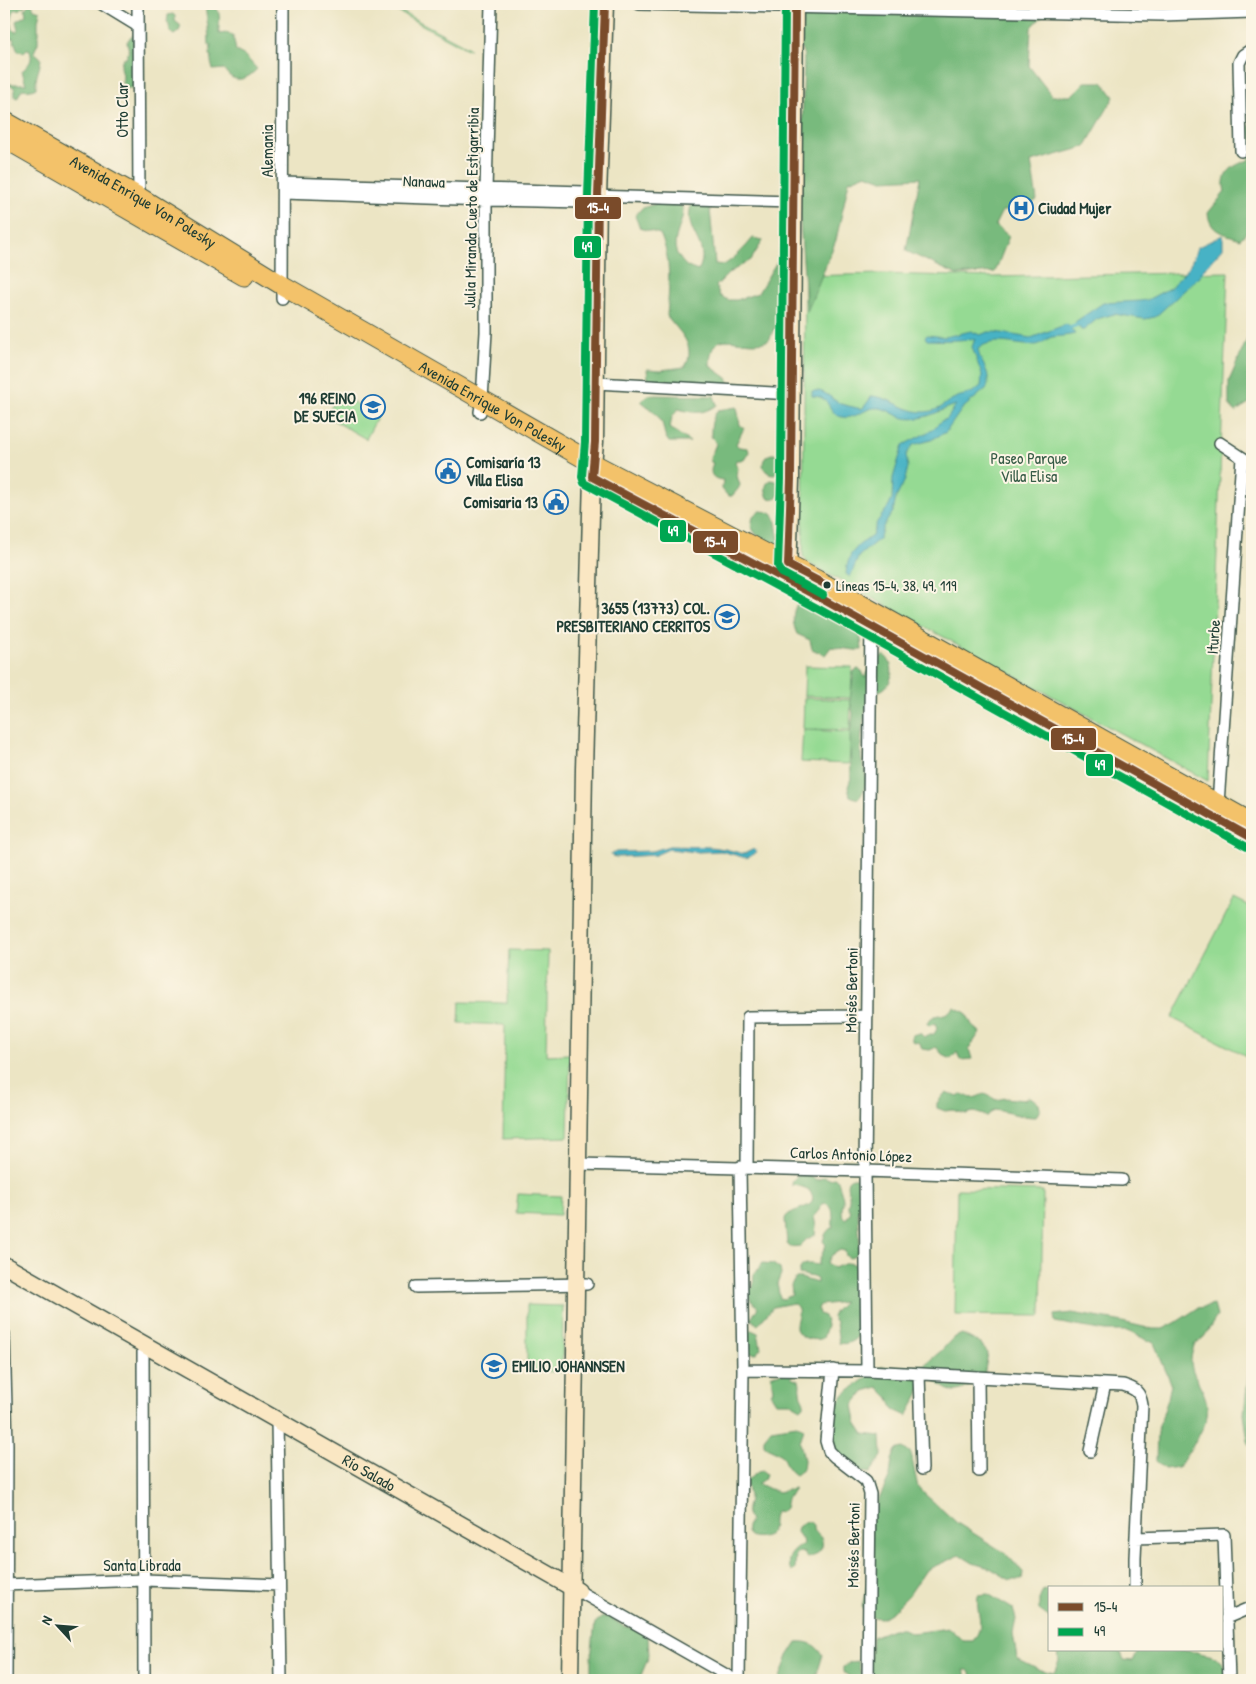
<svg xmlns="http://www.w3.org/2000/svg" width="1256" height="1684" viewBox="0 0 1256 1684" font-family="'Patrick Hand',sans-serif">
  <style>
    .green { fill: #95da93; stroke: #5a8c64 }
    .forest { fill: #78ba7d; stroke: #4c7c58 }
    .water { fill: #47b2c5; stroke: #33787c }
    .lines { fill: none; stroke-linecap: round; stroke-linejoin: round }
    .stream { stroke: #47b2c5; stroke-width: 3 }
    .street-casing { stroke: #3e564a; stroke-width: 14 }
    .secondary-casing { stroke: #3e564a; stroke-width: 19 }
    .primary-casing { stroke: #3e564a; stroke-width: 21 }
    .street { stroke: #fff; stroke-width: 11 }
    .secondary { stroke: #fae7c3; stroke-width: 16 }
    .primary { stroke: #f3c26a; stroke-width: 19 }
    .bus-1-casing { stroke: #fcf5e5; stroke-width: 11 }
    .bus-2-casing { stroke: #fcf5e5; stroke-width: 11 }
    .bus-1 { stroke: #7a4b2a; stroke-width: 8 }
    .bus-2 { stroke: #00a651; stroke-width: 8 }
    .bus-dot { fill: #1f3d34; stroke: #fcf5e5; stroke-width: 2 }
    .labels { text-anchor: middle; stroke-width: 4; stroke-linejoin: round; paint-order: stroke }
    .bus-label { font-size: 15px; fill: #1f3d34; stroke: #fcf5e5; text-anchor: start }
    .street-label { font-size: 16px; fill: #1f3d34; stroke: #fcf5e5 }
    .poi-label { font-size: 16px; font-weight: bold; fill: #1f3d34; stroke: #fcf5e5; text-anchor: start }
    .park-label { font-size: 16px; fill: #375c47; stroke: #fcf5e5 }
    .line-badge { stroke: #fcf5e5; stroke-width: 2 }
    .badge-label { font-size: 14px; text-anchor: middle; font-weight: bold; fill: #fff }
  </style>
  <rect width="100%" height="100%" fill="#fcf5e5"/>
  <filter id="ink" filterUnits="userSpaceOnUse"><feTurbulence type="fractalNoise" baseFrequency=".02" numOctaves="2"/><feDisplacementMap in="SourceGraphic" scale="10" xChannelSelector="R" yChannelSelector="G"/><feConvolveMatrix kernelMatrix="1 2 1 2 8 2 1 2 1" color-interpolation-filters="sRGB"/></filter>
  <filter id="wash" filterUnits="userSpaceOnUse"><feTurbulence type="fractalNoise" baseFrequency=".0096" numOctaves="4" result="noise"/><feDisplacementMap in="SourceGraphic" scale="20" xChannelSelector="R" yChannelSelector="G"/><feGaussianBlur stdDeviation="1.12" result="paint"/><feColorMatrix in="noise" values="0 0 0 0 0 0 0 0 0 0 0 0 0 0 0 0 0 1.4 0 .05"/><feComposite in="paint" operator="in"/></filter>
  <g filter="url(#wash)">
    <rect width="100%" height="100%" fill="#ece5c4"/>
    <path class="green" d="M 383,4 L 387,4 L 469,48 L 469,50 Z
      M 1228,272 L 1208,781 L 806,562 L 806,559 L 803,557 L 805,276 L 881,274 L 993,277 Z
      M 339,394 L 378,416 L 366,439 L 326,416 Z
      M 805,666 L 852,667 L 851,698 L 804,696 Z
      M 804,698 L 851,700 L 850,730 L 803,729 Z
      M 803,730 L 851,732 L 849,764 L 801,762 Z
      M 1234,899 L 1252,908 L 1252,1059 L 1172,1018 Z
      M 509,950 L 548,951 L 546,1055 L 570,1054 L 568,1137 L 503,1139 L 505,1025 L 459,1023 L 460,1002 L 507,1003 Z
      M 957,1189 L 1043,1191 L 1041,1316 L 955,1315 Z
      M 518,1194 L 561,1196 L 560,1215 L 516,1213 Z
      M 527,1305 L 563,1306 L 562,1372 L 530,1371 L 530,1364 L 527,1363 Z"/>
    <path class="forest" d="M 4,4 L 26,4 L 21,9 L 14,10 L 11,22 L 13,30 L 16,32 L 18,29 L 16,21 L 26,15 L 25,9 L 29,4 L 32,4 L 34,9 L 40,11 L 38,21 L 38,43 L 34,52 L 41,58 C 40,71 35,74 36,88 L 32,90 L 22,89 L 17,98 L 15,97 L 15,88 L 7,84 L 26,84 L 22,71 C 30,64 34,59 29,49 L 27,49 L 24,52 L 18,51 L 13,38 L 5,40 L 4,53 Z
      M 213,4 C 223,13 218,22 219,34 L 227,33 L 233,36 L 236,51 L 245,56 L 257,69 C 247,80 233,85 224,69 L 213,70 L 211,62 L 212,56 L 210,55 L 211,45 L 209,45 C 209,31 207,19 205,6 Z
      M 795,4 L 863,4 L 866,15 C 881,15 896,15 907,4 L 1044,4 L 1050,8 L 1031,28 L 1029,66 L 1052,96 L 1071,96 L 1085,82 L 1103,82 L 1114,97 L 1085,147 L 1031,162 L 1037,200 L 1020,210 L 1002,211 L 995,225 L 1009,236 L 995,272 L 957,275 L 906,251 L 920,178 L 883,180 L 866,174 L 849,181 L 836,240 L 807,312 L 800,221 L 804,56 L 790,22 Z
      M 173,14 L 175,16 L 175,21 L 181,26 L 179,31 L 174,35 L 170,32 L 169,25 L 167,23 L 168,15 Z
      M 131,36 L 134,36 L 133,88 L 125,88 L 122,83 C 122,81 123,78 123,76 C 122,68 119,67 123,58 L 126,58 L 129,51 L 127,42 Z
      M 1252,120 L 1252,226 L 1240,239 C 1224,233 1210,233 1208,213 L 1225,192 C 1220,173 1233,165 1249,160 L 1247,131 Z
      M 705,198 L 710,209 L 715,264 L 724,265 C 736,257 744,249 753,238 L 763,240 L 751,260 L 730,272 L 716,286 L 720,296 L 728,300 L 737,300 L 758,293 L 779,258 L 792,255 L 784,309 L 769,340 C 744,352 710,320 710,366 L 727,378 L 731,386 L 669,389 L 648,379 L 647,369 L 661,370 L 685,367 C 697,345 680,333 667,316 C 669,289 672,259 660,234 L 640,228 L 635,216 L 642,208 L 672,199 L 683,208 C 684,225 668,242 679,257 C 686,267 687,267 698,271 C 714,243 677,231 694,199 Z
      M 1251,330 L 1252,331 L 1252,401 L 1235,412 L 1229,404 L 1229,381 Z
      M 649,395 L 714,396 L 717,405 C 701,415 695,413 678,409 L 672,417 L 670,428 L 690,442 L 669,442 C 663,434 665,431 662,423 C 658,414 648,407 641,401 Z
      M 737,407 L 740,425 L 744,428 L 736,444 L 739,447 L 748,448 L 749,452 L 744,460 L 736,460 L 735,464 L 738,468 L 737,476 L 740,485 L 738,489 L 732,496 L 728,496 L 722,489 L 723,480 C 711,479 709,473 713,463 L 711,462 L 710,458 L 716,444 L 714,440 L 711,437 C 711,426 711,419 718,410 Z
      M763 464a10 10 0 1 1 20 0a10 10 0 1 1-20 0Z
      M 771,480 L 780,482 C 784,491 779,501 768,498 C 765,490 764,484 771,480 Z
      M 760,511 C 776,512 775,517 777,529 C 778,537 781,542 776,549 C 766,544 756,537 751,526 L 753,517 Z
      M 802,597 L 860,627 L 862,650 L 855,650 L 831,647 L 825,655 L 812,649 L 810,640 L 797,634 C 791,621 792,608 802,597 Z
      M 884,655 C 896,664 894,686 879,691 L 871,686 C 866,709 860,732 861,755 C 861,764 867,773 866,782 C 865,788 862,795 858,799 L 850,796 L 848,787 L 851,778 L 850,734 L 853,714 L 850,700 L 854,671 L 858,669 L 862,671 L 865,678 L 875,659 L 880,658 Z
      M 954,1007 L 966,1013 L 972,1025 L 980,1032 L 969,1049 L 972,1059 L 960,1060 L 957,1052 L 951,1059 L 943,1055 L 936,1047 L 930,1050 L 922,1049 L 920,1043 L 912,1041 L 912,1035 L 920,1033 L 924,1037 L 934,1034 L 937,1029 L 935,1023 L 929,1026 L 927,1023 C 934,1013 938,1017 947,1013 C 948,1013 954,1007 954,1007 Z
      M 946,1092 L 958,1097 L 962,1094 L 971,1098 C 985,1097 979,1089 996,1100 L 1005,1098 L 1024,1100 L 1028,1097 L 1032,1098 L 1039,1104 L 1040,1109 L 1036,1117 C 1021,1117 1009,1112 994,1110 L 987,1116 L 974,1112 L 966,1114 L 953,1110 L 945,1111 L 937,1108 L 937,1103 Z
      M 800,1174 L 805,1174 L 817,1180 L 825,1177 L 829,1179 L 834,1178 L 838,1180 C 839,1187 843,1194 843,1200 C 843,1207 841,1211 843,1217 L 846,1219 L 851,1211 L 848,1207 C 848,1203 850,1199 849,1195 C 847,1187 844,1177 857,1178 L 861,1183 L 861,1198 L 858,1212 L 860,1247 L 856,1256 L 850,1258 L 846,1256 L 845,1251 L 840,1250 L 832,1255 L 827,1263 L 834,1268 L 847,1263 L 859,1265 L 862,1269 L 862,1304 C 852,1316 869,1334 850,1342 C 846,1344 843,1344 839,1343 L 836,1323 L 832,1317 L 835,1311 L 844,1302 L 820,1305 L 818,1309 L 819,1314 L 824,1316 L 827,1325 L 823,1338 C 814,1342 796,1338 796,1326 C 796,1317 803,1310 793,1303 L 773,1307 L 758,1325 L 751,1319 L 758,1307 L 751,1301 L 747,1293 L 749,1289 L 753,1287 L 754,1274 L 763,1263 L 773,1264 L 780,1269 L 781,1274 L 777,1284 L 780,1298 L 784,1299 L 792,1295 L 791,1285 L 796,1278 L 801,1278 L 817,1283 L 817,1279 L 813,1277 L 799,1274 C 800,1261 810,1264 819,1265 L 819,1261 L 826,1245 L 823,1241 C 825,1234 827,1230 833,1227 C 832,1218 836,1207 825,1203 L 821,1205 L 820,1210 L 814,1217 L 816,1226 L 815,1235 L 807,1239 L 800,1246 L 790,1247 L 787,1244 L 785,1219 C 789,1206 824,1211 809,1190 C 804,1187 797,1185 792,1185 L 793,1180 Z
      M 1214,1305 L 1217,1316 L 1204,1337 L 1194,1345 C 1193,1350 1191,1355 1191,1360 C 1191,1379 1210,1391 1207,1416 C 1204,1431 1187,1453 1179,1467 L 1164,1469 L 1156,1461 L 1157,1432 L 1168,1399 L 1171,1383 L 1154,1343 L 1127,1331 L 1105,1331 L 1055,1322 L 1054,1315 L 1072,1313 L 1118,1321 L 1152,1329 L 1163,1329 L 1175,1323 L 1198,1308 Z
      M 751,1330 L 758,1333 L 761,1348 L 756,1354 L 747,1353 L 748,1331 Z
      M 962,1334 L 979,1343 L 988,1353 L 984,1376 C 961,1392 953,1400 931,1376 L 923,1377 L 919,1394 L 907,1416 L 894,1410 L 889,1398 L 878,1387 L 864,1391 L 853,1405 L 856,1422 L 864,1434 L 881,1436 L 882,1456 L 870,1473 L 857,1471 L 832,1457 L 831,1412 L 844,1394 L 881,1367 L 923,1366 L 941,1351 L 953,1338 Z
      M 1252,1340 L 1252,1450 L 1248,1441 L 1244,1414 Z
      M 797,1370 L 791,1377 L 799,1380 C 801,1385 799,1387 800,1391 C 800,1397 805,1400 804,1406 L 801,1409 L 789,1402 L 776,1402 L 771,1394 L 773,1390 L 771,1375 Z
      M 797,1425 L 804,1428 L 800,1442 L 804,1460 L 803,1469 L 795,1475 C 783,1467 787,1459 778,1453 C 773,1449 768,1449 764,1445 L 764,1438 L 771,1429 Z
      M 903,1448 L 911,1454 L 918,1488 L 957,1523 L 1005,1553 L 1023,1572 L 1022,1580 L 1010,1580 L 990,1568 L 973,1563 L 960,1555 L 926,1570 L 909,1595 L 893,1611 L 882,1618 L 867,1617 L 862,1606 L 869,1578 L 871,1516 L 890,1476 L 892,1460 L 896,1450 Z
      M 763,1471 L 766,1474 L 764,1479 L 757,1484 L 778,1492 L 794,1488 L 787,1499 L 785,1508 L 781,1512 L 776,1511 C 770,1518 776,1528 769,1534 C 764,1538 749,1540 747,1532 C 746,1528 748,1523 750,1520 C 743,1512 749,1505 749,1497 C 749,1492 746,1486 746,1481 L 758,1472 Z
      M 805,1522 L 810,1522 L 813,1525 C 812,1534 817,1532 821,1538 C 826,1547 817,1558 807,1557 L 804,1553 L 800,1552 L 796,1554 L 795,1568 L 792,1571 L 789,1567 C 787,1555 794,1551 803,1544 L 802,1539 L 797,1532 L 798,1527 Z
      M 1043,1590 L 1050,1591 L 1050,1618 L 1039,1610 L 1039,1600 Z
      M 988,1594 L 1013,1609 L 1016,1619 L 1013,1633 L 1017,1659 L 1037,1669 L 1054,1673 L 1059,1661 L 1058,1650 L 1120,1650 L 1124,1660 L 1133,1661 L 1137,1653 L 1137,1650 L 1188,1650 L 1216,1657 L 1223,1663 L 1227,1671 L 1223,1680 L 975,1680 L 968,1670 L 964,1670 L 968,1680 L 869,1680 L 872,1637 L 893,1629 L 903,1629 L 912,1633 L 949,1628 L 963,1641 L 973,1641 C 987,1623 975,1614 978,1595 Z
      M 608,1616 L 623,1626 L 641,1630 L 648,1638 L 649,1656 L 639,1680 L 591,1680 L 591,1658 L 595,1623 L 601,1618 Z
      M 797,1642 C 809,1641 816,1645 823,1655 L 815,1680 L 779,1680 L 788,1656 Z
      M 858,1661 L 862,1680 L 851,1680 L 850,1677 L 843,1672 L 843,1667 L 850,1662 Z"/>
    <path class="water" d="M 1223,235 L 1223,248 L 1204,269 L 1199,277 L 1155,317 L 1145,319 L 1114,314 L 1097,319 L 1084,330 L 1081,330 L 1075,322 L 1103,303 L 1140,301 L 1147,300 L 1164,291 L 1171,287 L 1189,267 L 1198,247 Z
      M 1067,324 L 1075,334 C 1067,336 1060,336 1052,337 C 1045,339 1042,345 1035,345 C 1017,347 994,335 978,349 C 980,365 992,370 987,388 L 962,409 L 946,432 L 931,440 L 913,445 L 906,455 L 908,467 L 905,480 L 896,498 L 893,512 L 884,525 L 879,539 L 859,556 L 850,577 L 846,574 L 847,565 L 851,554 L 859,545 L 872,536 L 877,522 L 889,506 L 892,499 L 893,478 L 903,445 L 932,430 L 941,421 L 947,419 L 956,405 C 940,410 922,422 904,418 C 893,415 886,407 875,408 C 865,408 855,420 842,417 C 826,413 832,396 812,396 L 812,391 C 825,389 831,399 841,404 C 847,406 855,407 861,409 L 864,407 L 872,396 C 897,398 912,421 940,408 C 944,405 948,401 953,399 C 965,393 968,397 981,386 L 982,375 L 972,347 L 975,339 C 959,340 943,341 927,340 L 925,337 L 927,335 L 945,337 L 971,331 L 980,335 L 988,332 L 995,332 L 1031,338 Z
      M 669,846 L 710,847 L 725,849 L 744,854 L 754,849 L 756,852 L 751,856 L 746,858 L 721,851 L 698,852 L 669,849 L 655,855 L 616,857 L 612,856 L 611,854 L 616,852 L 653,851 Z"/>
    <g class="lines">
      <path class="stream" d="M 1067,329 L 1080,324"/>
    </g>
  </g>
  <g filter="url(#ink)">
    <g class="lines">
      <defs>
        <path id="street" d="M 102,4 L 138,26
          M 138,4 L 139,202
          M 639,4 L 1162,15 L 1252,12
          M 1241,151 L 1239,63 L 1243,55 L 1252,49
          M 283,183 L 584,192 L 592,196 L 793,202
          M 283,193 L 486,200 L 583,202 L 592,196
          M 282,298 L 283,4
          M 596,383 L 792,394
          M 480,412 L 482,400 L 486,332 L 486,190 L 491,4
          M 1220,443 L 1252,464
          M 1217,818 L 1242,458
          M 578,1164 L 865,1171 L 1122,1180
          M 747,1168 L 748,1017 L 867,1016
          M 416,1287 L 587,1284
          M 4,1334 L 7,1445 L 6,1680
          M 143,1344 L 144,1680
          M 743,1370 L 867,1371 L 1123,1385 C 1136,1389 1140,1392 1142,1405 L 1135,1558 L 1135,1588
          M 833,1370 L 826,1441 L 829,1451 L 835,1457 L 866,1481 L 870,1494 L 868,1680
          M 867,1371 L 865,1171 L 871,623
          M 919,1374 L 922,1469
          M 978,1377 L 979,1471
          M 277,1420 L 281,1680
          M 1090,1451 L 1105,1384
          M 1136,1538 L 1224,1535 L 1229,1680
          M 4,1585 L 144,1580 L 279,1585
          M 582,1593 L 735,1680
          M 1226,1618 L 1252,1607
          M 739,1680 L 743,1370 L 740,1167"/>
        <g id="secondary">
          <path d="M 788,576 L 791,479 L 795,4"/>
          <path id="s1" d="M 4,1265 L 578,1591"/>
          <path d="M 570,1680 L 584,769 L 592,477 L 595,442 L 598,196 L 605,4"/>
        </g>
        <g id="primary">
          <path id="s2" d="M 4,121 L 139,197 L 282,285 L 594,464 L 817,580 L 1252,823"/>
          <path d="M 4,138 L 244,276"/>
          <path d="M 653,509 L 822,599 L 995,696"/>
          <path d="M 1225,822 L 1252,838"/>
        </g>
      </defs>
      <use href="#street" class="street-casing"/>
      <use href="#secondary" class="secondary-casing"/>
      <use href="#primary" class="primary-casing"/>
      <use href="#street" class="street"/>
      <use href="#secondary" class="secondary"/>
      <use href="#primary" class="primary"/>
      <defs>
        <path id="bus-1" d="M 605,4 L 598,196 L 595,442 L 592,477 L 822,599 L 1252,838
          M 795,4 L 791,479 L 788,565 L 828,586"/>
        <path id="bus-2" d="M 595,4 L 588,196 L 585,442 L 582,477 L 584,483 L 817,608 L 1247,847
          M 785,4 L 781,479 L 778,566 L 782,573 L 823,595"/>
      </defs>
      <use href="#bus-1" class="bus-1-casing"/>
      <use href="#bus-2" class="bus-2-casing"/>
      <use href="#bus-1" class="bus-1"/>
      <use href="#bus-2" class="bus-2"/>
    </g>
  </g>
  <defs>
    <symbol id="hospital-ring" viewBox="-11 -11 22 22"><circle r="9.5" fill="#fcf5e5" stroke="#1f6fb2" stroke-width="1.5"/><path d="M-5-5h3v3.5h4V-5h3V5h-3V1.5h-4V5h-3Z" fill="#1f6fb2"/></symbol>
    <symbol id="school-ring" viewBox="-11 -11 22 22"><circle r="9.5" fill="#fcf5e5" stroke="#1f6fb2" stroke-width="1.5"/><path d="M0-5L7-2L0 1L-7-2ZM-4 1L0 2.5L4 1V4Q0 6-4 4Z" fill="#1f6fb2"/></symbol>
    <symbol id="civic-ring" viewBox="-11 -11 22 22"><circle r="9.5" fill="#fcf5e5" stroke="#1f6fb2" stroke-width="1.5"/><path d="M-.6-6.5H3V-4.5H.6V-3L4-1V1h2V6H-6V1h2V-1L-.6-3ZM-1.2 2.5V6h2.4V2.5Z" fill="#1f6fb2"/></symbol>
  </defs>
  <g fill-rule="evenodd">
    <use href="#hospital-ring" x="1007" y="194" width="28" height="28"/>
    <use href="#school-ring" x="359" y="393" width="28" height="28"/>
    <use href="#civic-ring" x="434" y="457" width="28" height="28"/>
    <use href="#civic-ring" x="542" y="488" width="28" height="28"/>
    <use href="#school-ring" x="713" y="603" width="28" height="28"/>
    <use href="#school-ring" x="480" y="1352" width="28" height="28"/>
  </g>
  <circle class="bus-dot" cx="827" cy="585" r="4.5"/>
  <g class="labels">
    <g class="bus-label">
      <text x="836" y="591">Líneas 15-4, 38, 49, 119</text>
    </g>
    <g class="street-label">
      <text transform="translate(122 110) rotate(-90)" y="6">Otto Clar</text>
      <text transform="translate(267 151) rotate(-90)" y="6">Alemania</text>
      <text transform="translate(424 181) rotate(2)" y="6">Nanawa</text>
      <text dy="6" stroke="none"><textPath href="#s2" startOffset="161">Avenida Enrique Von Polesky</textPath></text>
      <text transform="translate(471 208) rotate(-89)" y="6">Julia Miranda Cueto de Estigarribia</text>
      <text dy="6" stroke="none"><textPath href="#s2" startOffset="566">Avenida Enrique Von Polesky</textPath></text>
      <text transform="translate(1213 637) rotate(-86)" y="6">Iturbe</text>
      <text transform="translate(851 990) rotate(-89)" y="6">Moisés Bertoni</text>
      <text transform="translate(851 1154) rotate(2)" y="6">Carlos Antonio López</text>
      <text dy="6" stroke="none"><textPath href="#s1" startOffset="420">Río Salado</textPath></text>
      <text transform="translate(853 1545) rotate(-89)" y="6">Moisés Bertoni</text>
      <text x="142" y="1571">Santa Librada</text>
    </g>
    <g class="poi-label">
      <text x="1038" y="214">Ciudad Mujer</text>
      <text x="356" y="404" text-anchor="end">196 REINO<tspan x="356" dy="18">DE SUECIA</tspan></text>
      <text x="466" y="468">Comisaría 13<tspan x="466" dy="18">Villa Elisa</tspan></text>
      <text x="538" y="508" text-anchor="end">Comisaria 13</text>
      <text x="710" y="614" text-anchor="end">3655 (13773) COL.<tspan x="710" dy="18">PRESBITERIANO CERRITOS</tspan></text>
      <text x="512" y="1372">EMILIO JOHANNSEN</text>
    </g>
    <g class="park-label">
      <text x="1029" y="464">Paseo Parque<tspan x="1029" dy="18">Villa Elisa</tspan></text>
    </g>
  </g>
  <g class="line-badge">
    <rect x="574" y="196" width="48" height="24" rx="5" fill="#7a4b2a"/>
    <rect x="573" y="235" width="29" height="24" rx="5" fill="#00a651"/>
    <rect x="659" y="519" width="28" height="24" rx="5" fill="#00a651"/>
    <rect x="692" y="530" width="47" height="24" rx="5" fill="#7a4b2a"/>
    <rect x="1050" y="727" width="47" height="24" rx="5" fill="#7a4b2a"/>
    <rect x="1085" y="753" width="29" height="24" rx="5" fill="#00a651"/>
  </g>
  <g class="badge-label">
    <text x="598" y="213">15-4</text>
    <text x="587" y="252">49</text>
    <text x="673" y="536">49</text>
    <text x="715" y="547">15-4</text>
    <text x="1073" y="744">15-4</text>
    <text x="1100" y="770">49</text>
  </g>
  <rect width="1256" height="1684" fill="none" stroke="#fcf5e5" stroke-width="20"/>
  <rect x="1048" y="1586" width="175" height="65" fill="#fcf5e5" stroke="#a4ab9e"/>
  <rect x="1058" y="1603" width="25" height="8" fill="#7a4b2a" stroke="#a4ab9e"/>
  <text x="1094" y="1612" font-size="15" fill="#1f3d34">15-4</text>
  <rect x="1058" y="1628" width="25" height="8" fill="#00a651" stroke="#a4ab9e"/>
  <text x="1094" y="1636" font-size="15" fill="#1f3d34">49</text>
  <g transform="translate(58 1626) rotate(296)" stroke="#fcf5e5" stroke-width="4" paint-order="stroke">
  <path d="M0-4L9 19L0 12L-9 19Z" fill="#1f3d34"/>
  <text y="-8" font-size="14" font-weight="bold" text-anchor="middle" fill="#1f3d34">N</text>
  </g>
</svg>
